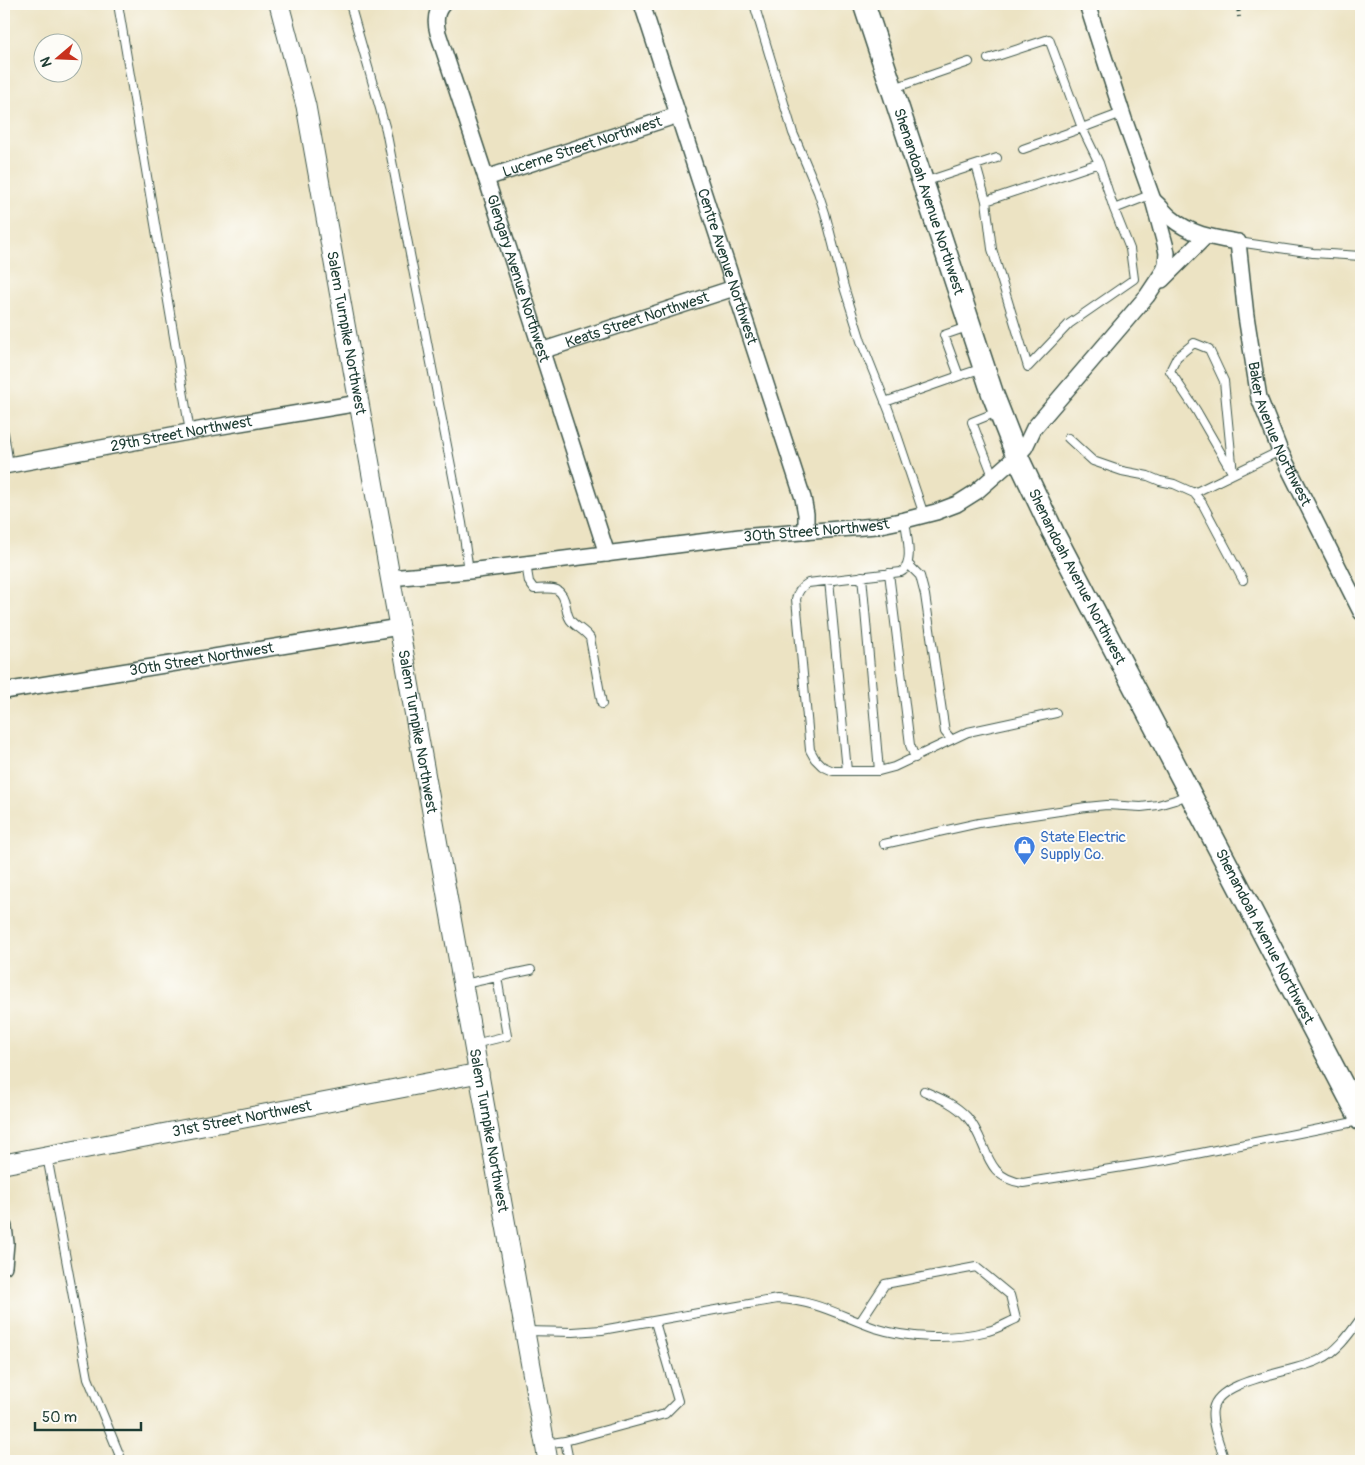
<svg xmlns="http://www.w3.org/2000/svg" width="1365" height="1465" viewBox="0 0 1365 1465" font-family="Pangolin,sans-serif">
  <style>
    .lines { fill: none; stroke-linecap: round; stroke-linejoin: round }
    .service-casing { stroke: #3e5649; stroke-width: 10 }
    .minor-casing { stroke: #3e5649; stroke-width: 18 }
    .tertiary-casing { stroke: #3e5649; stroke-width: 21 }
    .secondary-casing { stroke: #3e5649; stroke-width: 24 }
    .service { stroke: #fff; stroke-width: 8 }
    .minor { stroke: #fff; stroke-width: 15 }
    .tertiary { stroke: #fff; stroke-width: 19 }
    .secondary { stroke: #fff; stroke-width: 21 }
    .rail { stroke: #1f3d34; stroke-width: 4; stroke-dasharray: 8 4; stroke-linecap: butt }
    .labels { text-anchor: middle; stroke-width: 4; stroke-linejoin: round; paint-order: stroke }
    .street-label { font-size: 15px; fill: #1f3d34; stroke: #fdfcf7 }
    .shop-label { font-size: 15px; fill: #366cbe; stroke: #fdfcf7; text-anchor: start }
  </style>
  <rect width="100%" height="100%" fill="#fdfcf7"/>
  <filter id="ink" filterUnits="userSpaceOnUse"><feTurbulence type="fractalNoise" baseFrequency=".02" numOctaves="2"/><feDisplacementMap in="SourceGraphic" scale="10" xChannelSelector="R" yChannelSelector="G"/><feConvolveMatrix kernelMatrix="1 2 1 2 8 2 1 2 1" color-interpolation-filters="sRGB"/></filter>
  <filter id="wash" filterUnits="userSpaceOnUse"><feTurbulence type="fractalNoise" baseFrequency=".0096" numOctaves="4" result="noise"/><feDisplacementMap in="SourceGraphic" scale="20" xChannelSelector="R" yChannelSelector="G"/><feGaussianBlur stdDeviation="1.12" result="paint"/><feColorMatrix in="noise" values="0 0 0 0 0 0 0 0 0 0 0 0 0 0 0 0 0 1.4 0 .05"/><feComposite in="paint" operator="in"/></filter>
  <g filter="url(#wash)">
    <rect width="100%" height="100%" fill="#ece3c3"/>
  </g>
  <g filter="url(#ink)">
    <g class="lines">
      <defs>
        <path id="service" d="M 118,4 L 190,432
          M 350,4 L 386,130 L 462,523 L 469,571
          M 754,4 L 793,133 L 818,192 L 825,213 L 844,287 L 861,341 L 889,411 L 924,515
          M 988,59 L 1049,39 L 1082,128 L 1122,113
          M 894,88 L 969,62
          M 1023,149 L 1082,128 L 1099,163 L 986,201 L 992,249 L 1028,367 L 1069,324 L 1134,279 L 1130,249 L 1114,209 L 1099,163
          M 976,165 L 986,201
          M 924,182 L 997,158
          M 1114,209 L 1150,195
          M 1238,242 L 1313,253 L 1361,256
          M 1194,343 L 1209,349 L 1224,381 L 1233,474 L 1196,410 L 1170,371 L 1177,357 Z
          M 959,376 L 983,368
          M 885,402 L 959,376 L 944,335 L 970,326
          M 4,433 L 9,465
          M 1068,438 L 1093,461 L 1122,471 L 1148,476 L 1160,481 L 1174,484 L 1194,493 L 1202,503 L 1243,580
          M 993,476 L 972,422 L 997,412
          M 1194,493 L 1280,451
          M 905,520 C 906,534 915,565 901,572 L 808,583 C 801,587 798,591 796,599 L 810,750 L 815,759 L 822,766 L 833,771 L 879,771 L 894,767 L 968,732 L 1056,713
          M 526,564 L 529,582 L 534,589 C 553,588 562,585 566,607 C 567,613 568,618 572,622 C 578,628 585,631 590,638 L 602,704
          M 909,565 L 920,576 L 925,595 L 945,732 L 951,739
          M 889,573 L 910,745 L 915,758
          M 862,576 L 879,771
          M 829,580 L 847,771
          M 884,844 L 979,823 L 1086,807 L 1107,805 L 1141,807 L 1158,805 L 1175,800 L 1189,794
          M 497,977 L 531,970
          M 464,984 L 497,977 L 507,1036 L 474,1044
          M 924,1091 C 940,1098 955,1104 967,1117 C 989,1141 982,1178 1023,1183 L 1166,1160 L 1359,1121
          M 47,1156 L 88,1378 L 122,1461
          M 525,1331 L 573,1332 L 602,1330 L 777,1299 C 816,1300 840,1316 875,1328 C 910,1339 952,1340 988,1331 C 997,1329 1007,1323 1016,1319 L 1010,1295 L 976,1267 L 885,1284 L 860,1322
          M 545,1444 L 565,1441
          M 569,1461 L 565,1441 L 665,1414 L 678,1401 L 655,1322
          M 1225,1461 C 1221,1448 1210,1422 1213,1409 C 1219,1378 1296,1373 1321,1359 C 1338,1351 1350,1333 1361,1318"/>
        <g id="minor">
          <path id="s1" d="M 443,4 C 435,12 435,22 438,33 L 486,178 L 607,554"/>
          <path id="s2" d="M 642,4 L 803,498 L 806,514 L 806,532"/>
          <path id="s3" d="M 486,178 L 678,115"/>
          <path id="s4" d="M 1154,201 C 1160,206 1165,213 1171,218 C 1191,235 1214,238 1238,242 L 1246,316 L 1259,398 L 1280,451 L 1361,612"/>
          <path d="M 1162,280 L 1205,237"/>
          <path id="s5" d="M 541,351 L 734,288"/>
          <path id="s6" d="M 4,466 L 210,428 L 359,403"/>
          <path id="s7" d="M 390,578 L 469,571 L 740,537 L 876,526 L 905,520 L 936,512 L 957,504 L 976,492 L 1017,456 L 1025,447 L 1034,428 L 1147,296 L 1163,272 L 1166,264 L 1167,253 L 1165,244 L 1153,200 L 1124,119 L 1087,4"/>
          <path id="s8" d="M 4,691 L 399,627"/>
          <path d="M 4,1227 L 6,1243 L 4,1266"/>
        </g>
        <g id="tertiary">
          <path id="s9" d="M 279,4 L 306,106 L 548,1461"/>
          <path id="s10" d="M 4,1164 L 479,1073"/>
        </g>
        <g id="secondary">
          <path id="s11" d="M 864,4 L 993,395 L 1017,456 L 1053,532 L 1361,1120"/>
        </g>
      </defs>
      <use href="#service" class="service-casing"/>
      <use href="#minor" class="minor-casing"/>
      <use href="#tertiary" class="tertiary-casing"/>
      <use href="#secondary" class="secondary-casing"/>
      <use href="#service" class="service"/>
      <use href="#minor" class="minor"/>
      <use href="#tertiary" class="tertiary"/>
      <use href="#secondary" class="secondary"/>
      <path class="rail" d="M 1238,4 L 1239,17"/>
    </g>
  </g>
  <defs>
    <symbol id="shop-pin" viewBox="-11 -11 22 30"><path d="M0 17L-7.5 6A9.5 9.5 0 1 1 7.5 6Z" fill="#3f7fe0" stroke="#fdfcf7"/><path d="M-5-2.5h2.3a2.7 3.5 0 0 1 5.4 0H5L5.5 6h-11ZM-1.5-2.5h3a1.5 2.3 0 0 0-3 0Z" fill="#fff"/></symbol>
  </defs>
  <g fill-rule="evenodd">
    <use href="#shop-pin" x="1012" y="834" width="25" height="34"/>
  </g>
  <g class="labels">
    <g class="street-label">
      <text dy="5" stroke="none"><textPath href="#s3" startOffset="101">Lucerne Street Northwest</textPath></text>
      <text dy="5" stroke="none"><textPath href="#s11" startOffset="208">Shenandoah Avenue Northwest</textPath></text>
      <text dy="5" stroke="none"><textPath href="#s2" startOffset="276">Centre Avenue Northwest</textPath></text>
      <text dy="5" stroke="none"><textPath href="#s1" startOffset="289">Glengary Avenue Northwest</textPath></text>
      <text dy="5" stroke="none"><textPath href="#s5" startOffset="101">Keats Street Northwest</textPath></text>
      <text dy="5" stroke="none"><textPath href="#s9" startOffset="336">Salem Turnpike Northwest</textPath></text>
      <text dy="5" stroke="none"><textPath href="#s4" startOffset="294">Baker Avenue Northwest</textPath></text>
      <text dy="5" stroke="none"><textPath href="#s6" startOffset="180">29th Street Northwest</textPath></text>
      <text dy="5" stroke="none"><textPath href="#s7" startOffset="429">30th Street Northwest</textPath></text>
      <text dy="5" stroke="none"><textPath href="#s11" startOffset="612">Shenandoah Avenue Northwest</textPath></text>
      <text dy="5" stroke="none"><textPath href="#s8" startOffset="200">30th Street Northwest</textPath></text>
      <text dy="5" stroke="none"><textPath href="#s9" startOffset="741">Salem Turnpike Northwest</textPath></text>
      <text dy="5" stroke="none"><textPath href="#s11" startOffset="1018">Shenandoah Avenue Northwest</textPath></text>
      <text dy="5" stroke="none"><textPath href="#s10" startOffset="242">31st Street Northwest</textPath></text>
      <text dy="5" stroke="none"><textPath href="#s9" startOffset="1146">Salem Turnpike Northwest</textPath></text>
    </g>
    <g class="shop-label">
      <text x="1040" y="842">State Electric<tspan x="1040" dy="17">Supply Co.</tspan></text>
    </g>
  </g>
  <rect width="1365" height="1465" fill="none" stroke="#fdfcf7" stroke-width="20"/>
  <g transform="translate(58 58) rotate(251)"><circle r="24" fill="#fdfcf7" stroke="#a4b0a9"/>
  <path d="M0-4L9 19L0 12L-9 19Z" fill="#c8321e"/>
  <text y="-8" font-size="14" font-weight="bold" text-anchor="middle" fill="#1f3d34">N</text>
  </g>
  <path d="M35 1422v8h106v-8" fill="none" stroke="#1f3d34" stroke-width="2.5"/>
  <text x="42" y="1422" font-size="15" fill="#1f3d34" stroke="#fdfcf7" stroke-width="4" paint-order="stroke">50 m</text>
</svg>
